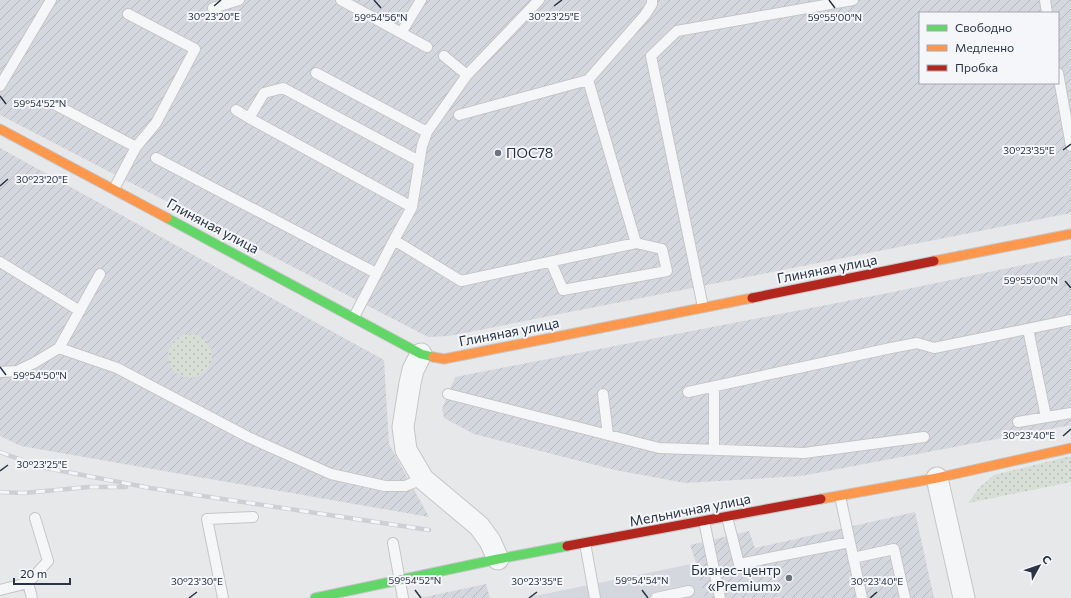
<svg xmlns="http://www.w3.org/2000/svg" width="1071" height="598" viewBox="0 0 1071 598" font-family="Commissioner,sans-serif">
  <style>
    .built { fill: #d4d7dd }
    .industrial { fill: url(#industrial-furrows); fill-rule: evenodd }
    .grass { fill: url(#grass-dots) }
    .lines { fill: none; stroke-linecap: round; stroke-linejoin: round }
    .lane-casing { stroke: #c4c6c8; stroke-width: 12 }
    .street-casing { stroke: #c4c6c8; stroke-width: 23 }
    .fast-casing { stroke: #c4c6c8; stroke-width: 11 }
    .slow-casing { stroke: #c4c6c8; stroke-width: 11 }
    .jam-casing { stroke: #c4c6c8; stroke-width: 11 }
    .lane { stroke: #f5f6f7; stroke-width: 10 }
    .street { stroke: #f5f6f7; stroke-width: 21 }
    .fast { stroke: #63d668; stroke-width: 9 }
    .slow { stroke: #ff974d; stroke-width: 9 }
    .jam { stroke: #b3261e; stroke-width: 9 }
    .rail-casing { stroke: #cecfd2; stroke-width: 4.5 }
    .rail { stroke: #f4f6f9; stroke-width: 3; stroke-dasharray: 9; stroke-linecap: butt }
    .ticks { fill: none; stroke: #2b3445; stroke-width: 1.5 }
    .poi-dot { fill: #6c737f; stroke: #f4f6f9; stroke-width: 1.5 }
    .labels { text-anchor: middle; stroke-width: 4; stroke-linejoin: round; paint-order: stroke }
    .poi-label { font-size: 14px; fill: #2b3445; stroke: #f4f6f9; text-anchor: start }
    .street-label { font-size: 14px; fill: #2b3445; stroke: #f4f6f9 }
    .ticks-label { font-size: 10px; text-anchor: middle; fill: #2b3445; stroke: #f4f6f9; stroke-width: 4; stroke-linejoin: round; paint-order: stroke }
  </style>
  <defs>
    <pattern id="industrial-furrows" width="10" height="10" patternUnits="userSpaceOnUse"><rect width="10" height="10" fill="#d4d7dd"/><path d="M-1 1l2-2M0 10L10 0M9 11l2-2" fill="none" stroke="#b6b9bf"/></pattern>
    <pattern id="grass-dots" width="8" height="8" patternUnits="userSpaceOnUse"><rect width="8" height="8" fill="#d6ded6"/><path d="M2 2h.1M6 6h.1" fill="none" stroke="#b8bfb9" stroke-width="1.8" stroke-linecap="round"/></pattern>
  </defs>
  <rect width="100%" height="100%" fill="#e6e8ea"/>
  <path class="built" d="M 696,563 L 704,598 L 525,598 Z"/>
  <path class="industrial" d="M 0,0 L 1071,0 L 1071,213 L 449,336 L 428,337 L 0,115 ZM 920,13 L 1058,13 L 1058,83 L 920,83 Z
    M 0,148 L 384,360 L 389,444 L 429,517 L 21,446 L 0,436 Z
    M 1071,255 L 1071,425 L 801,476 L 685,483 L 615,470 L 474,434 L 444,418 L 442,409 L 455,377 L 888,293 Z
    M 915,512 L 934,598 L 704,598 L 696,563 L 690,545 L 749,531 L 755,548 Z
    M 486,584 L 490,598 L 420,598 Z"/>
  <path class="grass" d="M168 356a22 22 0 1 1 44 0a22 22 0 1 1-44 0Z
    M 1071,456 L 1071,482 L 968,503 L 979,488 L 994,475 Z"/>
  <g class="lines">
    <defs>
      <path id="lane" d="M 341,0 L 427,47
        M 1045,0 L 1047,13
        M 213,8 L 239,0
        M 401,33 L 421,0
        M 444,56 L 467,75
        M 316,73 L 427,132
        M 1058,73 L 1071,146
        M 0,86 L 51,0
        M 54,104 L 136,147
        M 236,110 L 249,118
        M 459,115 L 588,80
        M 156,158 L 376,273
        M 114,189 L 136,147 L 156,123 L 195,49 L 128,14
        M 412,207 L 249,118 L 264,93 L 283,88 L 419,161
        M 394,240 L 412,207 L 422,146 L 427,132 L 467,75 L 539,0
        M 0,262 L 80,311
        M 551,262 L 563,290 L 667,271 L 662,249 L 636,243
        M 703,307 L 651,56 L 677,31 L 853,0
        M 354,317 L 394,240 L 461,281 L 636,243 L 588,80 L 645,15 L 652,4 L 652,0
        M 1028,329 L 1046,417
        M 59,348 L 100,274
        M 0,372 L 17,371 L 34,363 L 59,348 L 117,368 L 248,437 L 331,474 L 385,486 L 405,486 L 423,479
        M 688,392 L 891,348 L 917,343 L 934,348 L 1071,320
        M 448,394 L 659,448 L 804,453 L 924,437
        M 603,394 L 608,435
        M 1018,422 L 1071,413
        M 714,450 L 714,387
        M 840,496 L 862,598
        M 727,517 L 739,564 L 850,542
        M 704,521 L 720,598
        M 393,543 L 403,598
        M 585,543 L 595,598
        M 853,558 L 894,549 L 905,598
        M 0,590 L 28,583
        M 32,598 L 28,583 L 48,561 L 35,518
        M 223,598 L 207,519 L 253,517
        M 656,598 L 689,591"/>
      <path id="street" d="M 421,354 L 413,370 L 410,383 L 403,427 L 406,450 L 423,479 L 479,526 L 490,541 L 498,559
        M 937,478 L 964,598"/>
      <path id="fast" d="M 167,218 L 421,354 L 433,357
        M 315,598 L 498,559 L 567,546"/>
      <path id="slow" d="M 0,129 L 167,218
        M 934,261 L 1071,234
        M 433,357 L 444,359 L 752,298
        M 821,499 L 937,478 L 1071,448"/>
      <path id="jam" d="M 752,298 L 934,261
        M 567,546 L 821,499"/>
    </defs>
    <use href="#lane" class="lane-casing"/>
    <use href="#street" class="street-casing"/>
    <use href="#fast" class="fast-casing"/>
    <use href="#slow" class="slow-casing"/>
    <use href="#jam" class="jam-casing"/>
    <use href="#lane" class="lane"/>
    <use href="#street" class="street"/>
    <use href="#fast" class="fast"/>
    <use href="#slow" class="slow"/>
    <use href="#jam" class="jam"/>
    <defs>
      <path id="rail" d="M 0,452 L 41,467 L 150,488 L 429,530
        M 0,492 L 24,493 L 89,487 L 126,487"/>
    </defs>
    <use href="#rail" class="rail-casing"/>
    <use href="#rail" class="rail"/>
  </g>
  <path class="ticks" d="M 374,0 L 381,8M 829,0 L 835,8M 214,6 L 221,0M 554,6 L 562,0M 0,96 L 6,104M 1063,150 L 1071,144M 0,186 L 8,179M 1065,281 L 1071,288M 0,367 L 6,375M 1063,436 L 1071,429M 0,471 L 8,465M 415,590 L 421,598M 642,590 L 648,598M 189,598 L 197,592M 529,598 L 537,592M 870,598 L 877,592"/>
  <g class="poi-dot">
    <circle cx="498" cy="153" r="4"/>
    <circle cx="789" cy="578" r="4"/>
  </g>
  <g class="labels">
    <g class="poi-label">
      <text x="506" y="158">ПОС78</text>
      <text x="781" y="575" text-anchor="end">Бизнес-центр<tspan x="781" dy="16">«Premium»</tspan></text>
    </g>
    <g class="street-label">
      <text transform="translate(213 226) rotate(28)" y="5">Глиняная улица</text>
      <text transform="translate(827 269) rotate(-11)" y="5">Глиняная улица</text>
      <text transform="translate(509 332) rotate(-11)" y="5">Глиняная улица</text>
      <text transform="translate(690 510) rotate(-11)" y="5">Мельничная улица</text>
    </g>
  </g>
  <g class="ticks-label">
    <text x="214" y="20">30°23'20"E</text>
    <text x="554" y="20">30°23'25"E</text>
    <text x="381" y="21">59°54'56"N</text>
    <text x="835" y="21">59°55'00"N</text>
    <text x="40" y="107">59°54'52"N</text>
    <text x="1029" y="154">30°23'35"E</text>
    <text x="42" y="183">30°23'20"E</text>
    <text x="1031" y="284">59°55'00"N</text>
    <text x="40" y="379">59°54'50"N</text>
    <text x="1029" y="439">30°23'40"E</text>
    <text x="42" y="468">30°23'25"E</text>
    <text x="415" y="584">59°54'52"N</text>
    <text x="642" y="584">59°54'54"N</text>
    <text x="197" y="585">30°23'30"E</text>
    <text x="537" y="585">30°23'35"E</text>
    <text x="877" y="585">30°23'40"E</text>
  </g>
  <rect x="919" y="12" width="140" height="72" fill="#f4f6f9" stroke="#a4a8b1"/>
  <rect x="927" y="25" width="20" height="6" fill="#63d668" stroke="#a4a8b1"/>
  <text x="955" y="32" font-size="12" fill="#2b3445">Свободно</text>
  <rect x="927" y="45" width="20" height="6" fill="#ff974d" stroke="#a4a8b1"/>
  <text x="955" y="52" font-size="12" fill="#2b3445">Медленно</text>
  <rect x="927" y="65" width="20" height="6" fill="#b3261e" stroke="#a4a8b1"/>
  <text x="955" y="72" font-size="12" fill="#2b3445">Пробка</text>
  <g transform="translate(1039 566) rotate(50)" stroke="#f4f6f9" stroke-width="3" paint-order="stroke">
  <path d="M0-3L7 15L0 10L-7 15Z" fill="#2b3445"/>
  <text y="-6" font-size="11" font-weight="bold" text-anchor="middle" fill="#2b3445">С</text>
  </g>
  <path d="M14 578v6h56v-6" fill="none" stroke="#2b3445" stroke-width="2"/>
  <text x="20" y="578" font-size="12" fill="#2b3445" stroke="#f4f6f9" stroke-width="3" paint-order="stroke">20 m</text>
</svg>
